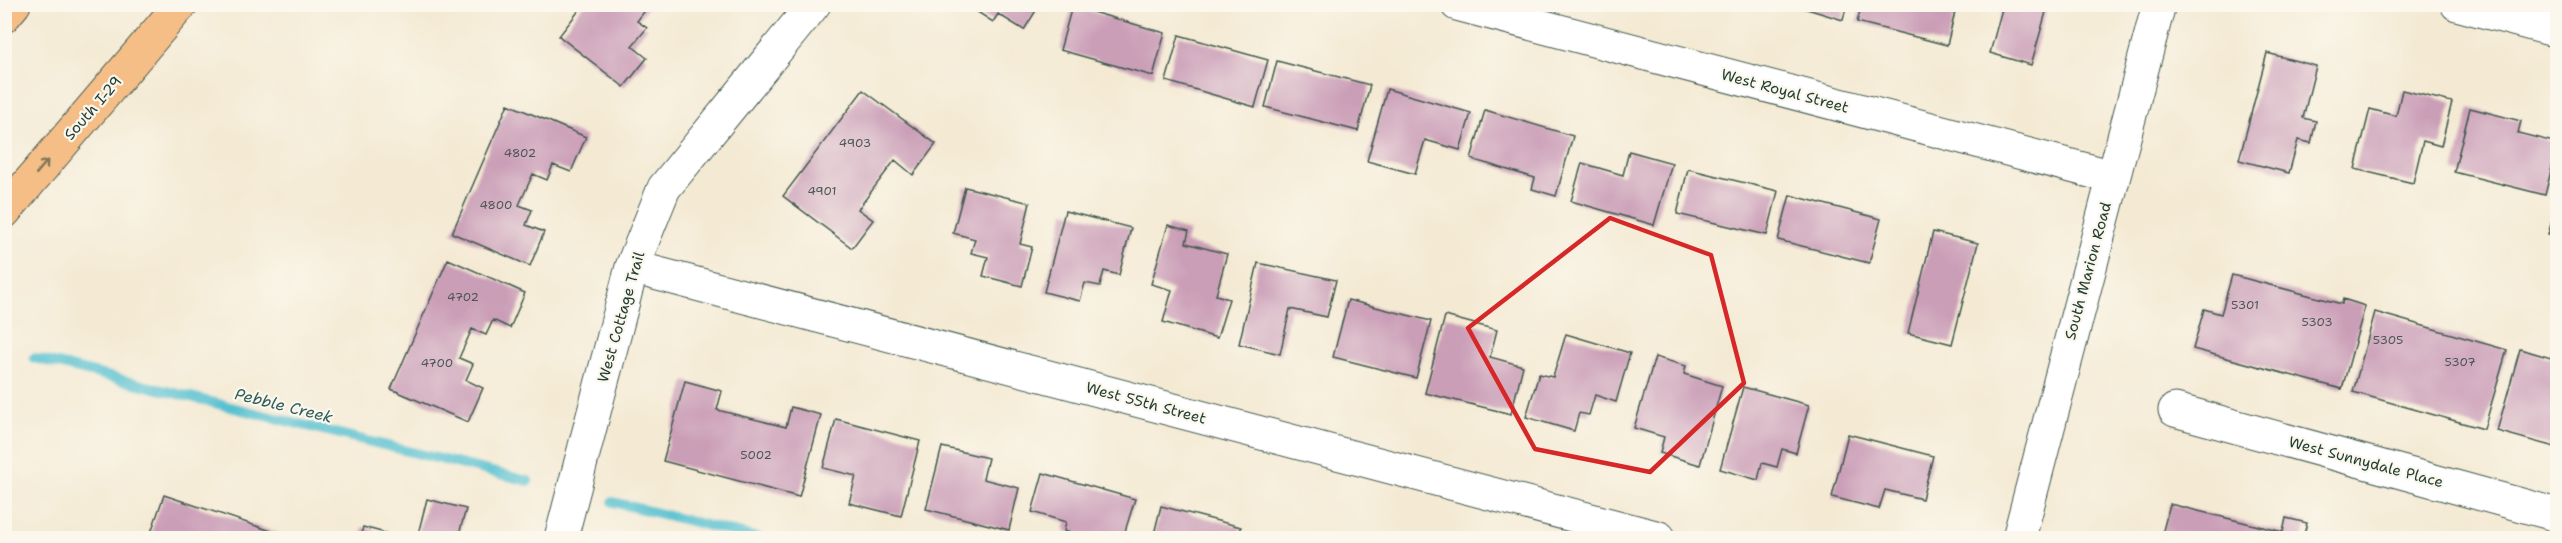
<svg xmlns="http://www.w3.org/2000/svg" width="2562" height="543" viewBox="0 0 2562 543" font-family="'Shantell Sans',sans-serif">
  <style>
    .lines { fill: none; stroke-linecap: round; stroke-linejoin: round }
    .stream { stroke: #55c0d0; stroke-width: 10 }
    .building { fill: #ca9eb7 }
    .minor-casing { stroke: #3f574c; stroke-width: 35 }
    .highway-casing { stroke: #3f574c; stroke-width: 35 }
    .minor { stroke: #fff; stroke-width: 33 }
    .highway { stroke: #f6be87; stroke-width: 33 }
    .oneway { stroke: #807759 }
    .marked { fill: none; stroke: #d62828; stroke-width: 4.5; stroke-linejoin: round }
    .labels { text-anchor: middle; stroke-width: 4.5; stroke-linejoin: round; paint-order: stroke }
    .number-label { font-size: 12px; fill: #4a5555 }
    .street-label { font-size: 15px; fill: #1f3d34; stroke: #fbf7ec }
    .water-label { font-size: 16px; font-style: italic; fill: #2c5e5b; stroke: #fbf7ec }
  </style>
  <rect width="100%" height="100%" fill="#fbf7ec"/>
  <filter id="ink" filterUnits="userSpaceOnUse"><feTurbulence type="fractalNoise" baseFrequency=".0167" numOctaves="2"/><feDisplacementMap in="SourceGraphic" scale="12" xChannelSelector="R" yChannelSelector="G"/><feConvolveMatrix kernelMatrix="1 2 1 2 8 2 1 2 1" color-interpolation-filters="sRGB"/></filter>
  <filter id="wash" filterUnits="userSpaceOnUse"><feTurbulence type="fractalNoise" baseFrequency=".008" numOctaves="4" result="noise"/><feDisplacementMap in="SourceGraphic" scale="24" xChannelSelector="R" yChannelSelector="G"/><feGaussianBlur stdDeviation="1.35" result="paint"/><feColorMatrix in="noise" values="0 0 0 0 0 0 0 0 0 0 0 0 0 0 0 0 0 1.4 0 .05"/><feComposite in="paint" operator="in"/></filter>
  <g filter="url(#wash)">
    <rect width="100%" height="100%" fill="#f4ead4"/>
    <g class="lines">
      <path class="stream" d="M 34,358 L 528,481
        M 613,502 L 758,538"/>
    </g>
    <g id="blocks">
      <path class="building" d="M 584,4 L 650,4 L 637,21 L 647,28 L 632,46 L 647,58 L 624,87 L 559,36 Z
        M 965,4 L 1040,4 L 1024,30 L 998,14 L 993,22 Z
        M 1791,4 L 1847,4 L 1843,20 Z
        M 1862,4 L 1957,4 L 1947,45 L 1857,22 Z
        M 2003,5 L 2048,5 L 2031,65 L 1990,53 Z
        M 1072,6 L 1165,33 L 1153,76 L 1060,50 Z
        M 1179,35 L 1268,60 L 1255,107 L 1166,81 Z
        M 2267,53 L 2316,66 L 2303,118 L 2316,121 L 2311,143 L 2298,140 L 2289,173 L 2239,160 Z
        M 1277,61 L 1370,85 L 1358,131 L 1265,107 Z
        M 1387,89 L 1471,113 L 1460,150 L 1425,140 L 1415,174 L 1367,161 Z
        M 863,90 L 936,144 L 913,175 L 895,160 L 858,209 L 873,220 L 852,248 L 783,196 Z
        M 2402,90 L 2452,102 L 2441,146 L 2423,141 L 2413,183 L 2355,169 L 2370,109 L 2396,116 Z
        M 508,104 L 586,137 L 571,172 L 553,165 L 547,180 L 533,174 L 519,205 L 532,210 L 526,225 L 544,232 L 530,266 L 452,233 Z
        M 2470,108 L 2521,121 L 2518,133 L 2558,143 L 2545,195 L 2454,172 Z
        M 1485,110 L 1573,136 L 1556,196 L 1532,189 L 1535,178 L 1471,159 Z
        M 1629,151 L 1672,163 L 1654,225 L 1571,201 L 1582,163 L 1623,175 Z
        M 1688,169 L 1778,191 L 1767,235 L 1677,214 Z
        M 965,187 L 1030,203 L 1020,244 L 1032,247 L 1022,286 L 983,276 L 988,257 L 971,253 L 975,239 L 953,233 Z
        M 1790,195 L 1881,219 L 1869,263 L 1778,240 Z
        M 2557,202 L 2558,202 L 2558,237 L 2548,235 Z
        M 1065,211 L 1131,228 L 1119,275 L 1104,271 L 1100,286 L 1085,283 L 1080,301 L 1044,292 Z
        M 1168,225 L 1189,231 L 1186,243 L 1227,254 L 1216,295 L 1229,299 L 1217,338 L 1163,322 L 1172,290 L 1151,284 Z
        M 1933,232 L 1978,243 L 1952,344 L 1908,333 Z
        M 448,259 L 525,293 L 510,328 L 493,320 L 486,335 L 472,329 L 459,358 L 473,364 L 466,380 L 483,388 L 468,422 L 391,389 Z
        M 1258,263 L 1336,280 L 1327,317 L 1290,309 L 1280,354 L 1239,344 Z
        M 2232,275 L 2342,304 L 2343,299 L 2365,306 L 2342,389 L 2193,349 L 2204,309 L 2221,314 Z
        M 1348,300 L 1431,321 L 1416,378 L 1333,357 Z
        M 2375,312 L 2507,350 L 2484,429 L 2353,392 Z
        M 1445,316 L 1497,330 L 1490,357 L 1523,366 L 1511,414 L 1425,393 Z
        M 1566,334 L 1630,353 L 1616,402 L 1595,395 L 1589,415 L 1579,413 L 1574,431 L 1526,417 L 1539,374 L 1553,377 Z
        M 2520,349 L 2558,360 L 2558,448 L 2497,431 Z
        M 1655,357 L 1686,366 L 1684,374 L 1722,386 L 1700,465 L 1660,453 L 1664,437 L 1634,428 Z
        M 685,381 L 722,391 L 717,410 L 786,427 L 791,407 L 821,415 L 799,497 L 663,461 Z
        M 1743,387 L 1809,405 L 1796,453 L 1782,449 L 1777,467 L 1762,463 L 1758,480 L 1720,469 Z
        M 836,419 L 920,441 L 901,516 L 849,503 L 856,476 L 823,468 Z
        M 1848,434 L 1933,456 L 1922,499 L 1885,490 L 1879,509 L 1832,497 Z
        M 942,447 L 988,458 L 983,479 L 1019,488 L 1009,530 L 926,509 Z
        M 1043,473 L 1135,499 L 1123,538 L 1088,538 L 1064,531 L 1066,522 L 1032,512 Z
        M 164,495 L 292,538 L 149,538 Z
        M 427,499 L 466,509 L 458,538 L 434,538 L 418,534 Z
        M 2170,504 L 2283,532 L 2286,518 L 2307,523 L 2303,538 L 2161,538 Z
        M 1161,506 L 1241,527 L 1238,538 L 1153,538 Z
        M 363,527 L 404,538 L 360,538 Z"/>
    </g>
  </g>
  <g filter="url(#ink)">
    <use href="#blocks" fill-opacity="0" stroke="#3f574c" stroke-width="1.5"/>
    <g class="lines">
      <defs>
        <path id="minor" d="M 1457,4 L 2113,177
          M 2457,4 L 2558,31
          M 632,267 L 1659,538
          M 2175,410 L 2558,515
          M 561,538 L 632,267 L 664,188 L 814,4
          M 2019,538 L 2159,4"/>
        <path id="highway" d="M 4,16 L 14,4
          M 4,212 L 181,4"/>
      </defs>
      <use href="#minor" class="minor-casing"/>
      <use href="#highway" class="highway-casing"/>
      <use href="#minor" class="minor"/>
      <use href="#highway" class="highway"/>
    </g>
    <defs><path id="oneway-shaft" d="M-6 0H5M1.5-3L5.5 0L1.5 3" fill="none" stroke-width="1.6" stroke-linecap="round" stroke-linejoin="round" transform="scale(1.5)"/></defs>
    <use class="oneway" href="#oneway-shaft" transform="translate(42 167) rotate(-50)"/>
  </g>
  <path class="marked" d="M 1610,218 L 1711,255 L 1744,383 L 1650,472 L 1535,449 L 1468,328 Z"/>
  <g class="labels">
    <g class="number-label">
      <text x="855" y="147">4903</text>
      <text x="520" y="157">4802</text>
      <text x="822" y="195">4901</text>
      <text x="496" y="209">4800</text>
      <text x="463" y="301">4702</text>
      <text x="2245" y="309">5301</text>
      <text x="2317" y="326">5303</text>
      <text x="2388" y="344">5305</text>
      <text x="2460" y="366">5307</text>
      <text x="437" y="367">4700</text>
      <text x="756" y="459">5002</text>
    </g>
    <g class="street-label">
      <text transform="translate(1785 91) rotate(15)" y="5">West Royal Street</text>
      <text transform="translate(93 108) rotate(-49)" y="5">South I-29</text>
      <text transform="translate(2088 271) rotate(-75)" y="5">South Marion Road</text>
      <text transform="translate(621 317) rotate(-74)" y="5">West Cottage Trail</text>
      <text transform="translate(1146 403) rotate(15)" y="5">West 55th Street</text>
      <text transform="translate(2366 462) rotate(15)" y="5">West Sunnydale Place</text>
    </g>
    <g class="water-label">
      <text transform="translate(284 405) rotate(14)" y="6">Pebble Creek</text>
    </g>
  </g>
  <rect width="2562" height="543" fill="none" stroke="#fbf7ec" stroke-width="24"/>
</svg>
